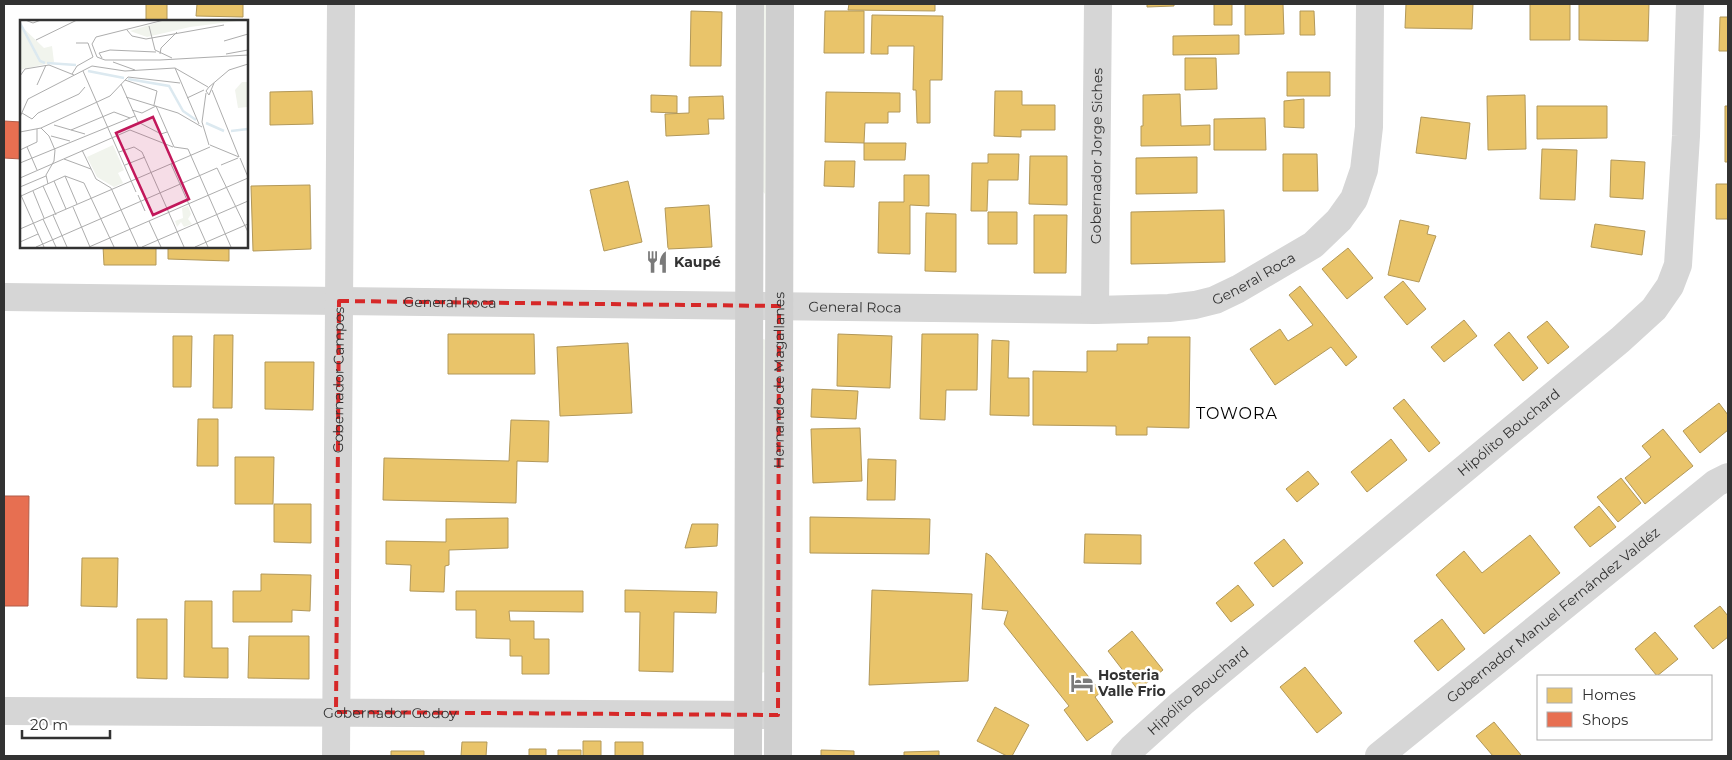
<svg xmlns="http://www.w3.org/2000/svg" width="1732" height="760" viewBox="0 0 1732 760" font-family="Montserrat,sans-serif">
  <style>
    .green { fill: #f1f4ed }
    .homes { fill: #e9c46a; stroke: #b29859 }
    .shops { fill: #e76f51; stroke: #b15d48 }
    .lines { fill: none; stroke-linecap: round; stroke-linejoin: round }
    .street { stroke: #d6d6d6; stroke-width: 28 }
    .secondary { stroke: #cfcfcf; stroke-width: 28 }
    .marked { fill: none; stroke: #d62828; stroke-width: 4; stroke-dasharray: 10 6; stroke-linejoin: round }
    .labels { text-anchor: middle; stroke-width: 5; stroke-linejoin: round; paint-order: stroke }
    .street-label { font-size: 14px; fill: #323232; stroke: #fff }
    .poi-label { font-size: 14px; font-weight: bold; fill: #323232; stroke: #fff; text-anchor: start }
    .quarter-label { font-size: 16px; letter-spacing: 1px; fill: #000; stroke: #fff }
    .inset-river { fill: none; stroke: #dce9f0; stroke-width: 2.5 }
    .inset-road { fill: none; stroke: #adadad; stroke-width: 1 }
    .view { fill: #c2185b; fill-opacity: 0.15; stroke: #c2185b; stroke-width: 2.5 }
    .inset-edge { fill: none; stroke: #323232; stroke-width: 2.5 }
  </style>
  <rect width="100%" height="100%" fill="#fff"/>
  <path class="green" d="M 762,4 L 767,4 L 766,253 L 765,194 L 761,189 Z
    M 763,339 L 766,340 L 765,672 L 761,673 Z"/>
  <path class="homes" d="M 146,4 L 167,4 L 167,21 L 146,21 Z
    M 197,4 L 243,4 L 243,17 L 196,16 Z
    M 849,4 L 935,4 L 935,11 L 848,10 Z
    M 1147,4 L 1174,4 L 1174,6 L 1147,7 Z
    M 1214,4 L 1232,4 L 1232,25 L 1214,25 Z
    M 1245,4 L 1283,4 L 1284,34 L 1245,35 Z
    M 1406,4 L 1473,4 L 1472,29 L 1405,28 Z
    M 1530,4 L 1570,4 L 1570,40 L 1530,40 Z
    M 1579,4 L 1649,4 L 1648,41 L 1579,40 Z
    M 691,11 L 722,12 L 721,66 L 690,66 Z
    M 825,11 L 864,11 L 864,53 L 824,53 Z
    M 1300,11 L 1314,11 L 1315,35 L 1300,35 Z
    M 872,15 L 943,16 L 942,80 L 930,80 L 930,123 L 917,123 L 916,90 L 913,90 L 914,46 L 888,46 L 888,54 L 871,54 Z
    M 1720,17 L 1728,17 L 1728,51 L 1719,51 Z
    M 1239,35 L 1239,54 L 1173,55 L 1173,36 Z
    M 1185,58 L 1216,58 L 1217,89 L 1185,90 Z
    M 1287,72 L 1330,72 L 1330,96 L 1287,96 Z
    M 312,91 L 313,124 L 270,125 L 270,92 Z
    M 995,91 L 1022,91 L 1022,105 L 1055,105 L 1055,130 L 1021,130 L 1021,137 L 994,136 Z
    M 826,92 L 900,93 L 900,112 L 888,112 L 888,123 L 865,123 L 864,143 L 825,142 Z
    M 1180,94 L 1181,126 L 1210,125 L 1210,145 L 1141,146 L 1141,126 L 1143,126 L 1143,95 Z
    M 651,95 L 677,96 L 677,113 L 651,112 Z
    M 1525,95 L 1526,149 L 1488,150 L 1487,96 Z
    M 723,96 L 724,119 L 708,119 L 709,134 L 666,136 L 665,114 L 689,113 L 689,97 Z
    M 1304,99 L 1304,128 L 1284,127 L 1284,101 Z
    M 1537,106 L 1607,106 L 1607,138 L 1537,139 Z
    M 1725,106 L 1728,106 L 1728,162 L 1725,162 Z
    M 1421,117 L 1470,123 L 1466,159 L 1416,153 Z
    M 1265,118 L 1266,150 L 1214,150 L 1214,119 Z
    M 864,143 L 906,143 L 905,160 L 864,160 Z
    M 1542,149 L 1577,150 L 1575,200 L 1540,199 Z
    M 988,154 L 1019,154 L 1018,180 L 988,180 L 987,211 L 971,211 L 972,163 L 988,163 Z
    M 1283,154 L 1317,154 L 1318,191 L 1283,191 Z
    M 1030,156 L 1067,156 L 1067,205 L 1029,204 Z
    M 1197,157 L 1197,193 L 1136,194 L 1136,158 Z
    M 1611,160 L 1645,162 L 1643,199 L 1610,197 Z
    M 825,161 L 855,161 L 854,187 L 824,186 Z
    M 904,175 L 929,175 L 929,206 L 910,205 L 910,254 L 878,253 L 879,202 L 904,202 Z
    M 628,181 L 642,242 L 604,251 L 590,190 Z
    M 1716,184 L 1728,184 L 1728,219 L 1716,219 Z
    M 310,185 L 311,249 L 253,251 L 251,186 Z
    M 709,205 L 712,247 L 668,249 L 665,208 Z
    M 1224,210 L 1225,262 L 1131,264 L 1131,212 Z
    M 988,212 L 1017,212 L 1017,244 L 988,244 Z
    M 926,213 L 956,214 L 956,272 L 925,271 Z
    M 1034,215 L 1067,215 L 1066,273 L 1034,273 Z
    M 1400,220 L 1429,226 L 1427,234 L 1436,236 L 1419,282 L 1388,275 Z
    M 1595,224 L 1645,231 L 1642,255 L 1591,247 Z
    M 103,246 L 156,246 L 156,265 L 104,265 Z
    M 168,246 L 229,246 L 229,261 L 168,259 Z
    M 1348,248 L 1373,278 L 1347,299 L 1322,269 Z
    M 1403,281 L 1426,309 L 1407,325 L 1384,297 Z
    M 1300,286 L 1357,357 L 1346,366 L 1331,347 L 1275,385 L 1250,349 L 1280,329 L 1288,341 L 1313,325 L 1289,295 Z
    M 1464,320 L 1477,336 L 1444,362 L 1431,347 Z
    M 1547,321 L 1569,347 L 1548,364 L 1527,337 Z
    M 1509,332 L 1538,368 L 1523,381 L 1494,345 Z
    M 448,334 L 534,334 L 535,374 L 448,374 Z
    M 838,334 L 892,336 L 890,388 L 837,386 Z
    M 922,334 L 978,334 L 977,390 L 946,390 L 945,420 L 920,419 Z
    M 214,335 L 233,335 L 232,408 L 213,408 Z
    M 173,336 L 192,336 L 191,387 L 173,387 Z
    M 1148,337 L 1190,337 L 1189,428 L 1147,427 L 1147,435 L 1116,435 L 1116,426 L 1033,425 L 1033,371 L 1087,372 L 1087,351 L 1117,351 L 1117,344 L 1148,344 Z
    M 992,340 L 1009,341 L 1008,378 L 1029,378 L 1029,416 L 990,415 Z
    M 628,343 L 632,413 L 560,416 L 557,347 Z
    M 265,362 L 314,362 L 313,410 L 265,409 Z
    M 812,389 L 858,391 L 856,419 L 811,417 Z
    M 1404,399 L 1440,443 L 1429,452 L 1393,408 Z
    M 1719,403 L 1728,415 L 1728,430 L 1700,453 L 1683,431 Z
    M 198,419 L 218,419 L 218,466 L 197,466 Z
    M 511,420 L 549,421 L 548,462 L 517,461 L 516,503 L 383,500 L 384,458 L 509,461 Z
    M 860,428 L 862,481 L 813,483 L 811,429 Z
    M 1663,429 L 1693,466 L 1645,504 L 1625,478 L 1651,457 L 1642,446 Z
    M 1391,439 L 1407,460 L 1367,492 L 1351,472 Z
    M 235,457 L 274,457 L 273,504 L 235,504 Z
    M 868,459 L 896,460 L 895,500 L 867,500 Z
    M 1308,471 L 1319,484 L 1297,502 L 1286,489 Z
    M 1621,478 L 1641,503 L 1618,522 L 1597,497 Z
    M 274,504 L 311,504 L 311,543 L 274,542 Z
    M 1599,506 L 1616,527 L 1590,547 L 1574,527 Z
    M 810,517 L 930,519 L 929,554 L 810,553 Z
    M 508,518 L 508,548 L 449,550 L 449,565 L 445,566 L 444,592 L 410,591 L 411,565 L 386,564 L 386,541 L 446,542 L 446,519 Z
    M 692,524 L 718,524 L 717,546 L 685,548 Z
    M 1085,534 L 1141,535 L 1141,564 L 1084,563 Z
    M 1530,535 L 1560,573 L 1484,634 L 1436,575 L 1464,551 L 1482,573 Z
    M 1284,539 L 1303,563 L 1273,587 L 1254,563 Z
    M 986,553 L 991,556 L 1101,692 L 1095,697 L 1113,722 L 1087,741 L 1064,710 L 1069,706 L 1004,624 L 1008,611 L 982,609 Z
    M 82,558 L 118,558 L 117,607 L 81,606 Z
    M 261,574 L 311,575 L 310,611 L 292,610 L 292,622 L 233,622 L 233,591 L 261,591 Z
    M 1238,585 L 1254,605 L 1231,622 L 1216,603 Z
    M 625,590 L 717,592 L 716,613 L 674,612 L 673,672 L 639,671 L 640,612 L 625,612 Z
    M 872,590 L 972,594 L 968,681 L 869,685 Z
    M 456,591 L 583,591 L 583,612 L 509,611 L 510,621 L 534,621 L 534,639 L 549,639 L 549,674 L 522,674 L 522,656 L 510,656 L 510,639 L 476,638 L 476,610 L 456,610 Z
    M 185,601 L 212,601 L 212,648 L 228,648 L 228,678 L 184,677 Z
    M 1720,606 L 1728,616 L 1728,637 L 1713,649 L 1694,626 Z
    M 137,619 L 167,619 L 167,679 L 137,678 Z
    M 1442,619 L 1465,649 L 1438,671 L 1414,641 Z
    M 1132,631 L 1163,670 L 1138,690 L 1108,651 Z
    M 1655,632 L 1678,659 L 1657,676 L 1635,649 Z
    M 249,636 L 309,636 L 309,679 L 248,678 Z
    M 1305,667 L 1342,713 L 1317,733 L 1280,687 Z
    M 995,707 L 1029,725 L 1012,756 L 1007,756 L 977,741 Z
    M 1494,722 L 1521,755 L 1519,756 L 1493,756 L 1476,736 Z
    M 583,741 L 601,741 L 601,756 L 583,756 Z
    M 462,742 L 487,742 L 486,756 L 461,756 Z
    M 615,742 L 643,742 L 643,756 L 615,756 Z
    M 529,749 L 546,749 L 546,756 L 529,756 Z
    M 558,750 L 581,750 L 581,756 L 558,756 Z
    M 821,750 L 854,751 L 854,756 L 821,756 Z
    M 391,751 L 424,751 L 424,756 L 391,756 Z
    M 939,751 L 939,756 L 904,756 L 904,752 Z"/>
  <path class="shops" d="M 4,121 L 21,122 L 21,159 L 4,158 Z
    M 4,496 L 29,496 L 28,606 L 4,606 Z"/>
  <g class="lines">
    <g class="street">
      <path id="s1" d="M 4,297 L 1095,310 L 1169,308 L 1195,305 L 1215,300 L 1238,289 L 1313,245 L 1339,220 L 1354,199 L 1364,170 L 1369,127 L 1370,4"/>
      <path id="s2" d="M 1095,310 L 1098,4"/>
      <path id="s3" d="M 4,711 L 778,715"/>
      <path id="s4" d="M 336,756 L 341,4"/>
      <path id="s5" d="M 1125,756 L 1132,748 L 1182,703 L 1620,340 L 1654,309 L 1670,286 L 1678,265 L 1686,136 L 1690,4"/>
      <path id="s6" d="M 1379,756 L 1716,483 L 1728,477"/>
    </g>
    <g class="secondary">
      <path d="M 748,756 L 750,4"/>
      <path id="s7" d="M 778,756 L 780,4"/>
    </g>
  </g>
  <path class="marked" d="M 339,301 L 779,306 L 778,715 L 336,712 Z"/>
  <defs>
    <symbol id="restaurant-bare" viewBox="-9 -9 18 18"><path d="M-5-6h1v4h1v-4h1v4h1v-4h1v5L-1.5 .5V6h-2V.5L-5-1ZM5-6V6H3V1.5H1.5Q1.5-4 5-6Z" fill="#7a7a7a" stroke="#fff" stroke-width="2.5" paint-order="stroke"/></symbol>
    <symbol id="hotel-bare" viewBox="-9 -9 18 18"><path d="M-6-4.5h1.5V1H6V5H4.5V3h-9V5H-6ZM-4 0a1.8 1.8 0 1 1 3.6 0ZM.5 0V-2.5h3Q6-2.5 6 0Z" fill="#7a7a7a" stroke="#fff" stroke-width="2.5" paint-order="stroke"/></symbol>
  </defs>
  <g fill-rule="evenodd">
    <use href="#restaurant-bare" x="641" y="246" width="32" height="32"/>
    <use href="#hotel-bare" x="1066" y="667" width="32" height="32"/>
  </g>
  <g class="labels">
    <g class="street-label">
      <text dy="5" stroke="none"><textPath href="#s2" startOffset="154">Gobernador Jorge Siches</textPath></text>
      <text dy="5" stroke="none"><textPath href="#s1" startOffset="1256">General Roca</textPath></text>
      <text dy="5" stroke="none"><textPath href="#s1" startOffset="446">General Roca</textPath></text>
      <text dy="5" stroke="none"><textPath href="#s1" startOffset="851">General Roca</textPath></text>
      <text dy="5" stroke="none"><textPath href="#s4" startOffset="376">Gobernador Campos</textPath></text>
      <text dy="5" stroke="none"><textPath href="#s7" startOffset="376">Hernando de Magallanes</textPath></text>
      <text dy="5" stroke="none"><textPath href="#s5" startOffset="502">Hipólito Bouchard</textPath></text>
      <text dy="5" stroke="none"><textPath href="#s6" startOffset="224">Gobernador Manuel Fernández Valdéz</textPath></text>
      <text dy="5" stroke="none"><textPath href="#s5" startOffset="98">Hipólito Bouchard</textPath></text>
      <text dy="5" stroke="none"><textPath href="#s3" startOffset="386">Gobernador Godoy</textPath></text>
    </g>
    <g class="poi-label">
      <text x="674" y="267">Kaupé</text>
      <text x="1098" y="680">Hosteria<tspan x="1098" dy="16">Valle Frio</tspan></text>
    </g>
    <g class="quarter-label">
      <text x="1237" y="419">TOWORA</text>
    </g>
  </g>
  <g transform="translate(20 20)">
    <rect width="228" height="228" fill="#fff"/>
    <path d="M 145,0 L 225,0 L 170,7 L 127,17 L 110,11 ZM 0,5 L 24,28 L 32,26 L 34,42 L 0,50 ZM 222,62 L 227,62 L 227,87 L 218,88 L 215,70 ZM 93,125 L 104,150 L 98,153 L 103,163 L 94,167 L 77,157 L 67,137 ZM 168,186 L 171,194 L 168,199 L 172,204 L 164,207 L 161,202 L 157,207 L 155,201 L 163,198 L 162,188 Z" fill="#f1f4ed"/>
    <path class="inset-river" d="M 0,3 L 20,41 L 25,43M 27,43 L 56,45M 68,51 L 104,58M 108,59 L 149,66 L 163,91 L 176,100M 186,103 L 204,111M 211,111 L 228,109"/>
    <path class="inset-road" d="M 5,0 L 13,3 L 21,0M 144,0 L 76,17 L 72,24 L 77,37 L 85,40 L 140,40 L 228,35M 129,6 L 135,30 L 152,38M 107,10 L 112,16 L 126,19 L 204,5M 16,20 L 57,0M 204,21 L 228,14M 140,34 L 141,28 L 157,12M 206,34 L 228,30M 82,38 L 79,33 L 90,30 L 136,32M 93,42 L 115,50M 155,48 L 179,104M 63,51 L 116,172M 52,54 L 57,46 L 73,37 L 68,23 L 56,23M 0,56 L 5,49 L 29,45 L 54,55M 105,60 L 137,71 L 134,85M 101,64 L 118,102 L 141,114 L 147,112M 17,65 L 26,45M 189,67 L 209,50 L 228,44M 189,67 L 186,71 L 189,75 L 194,63M 192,70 L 219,137M 186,73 L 182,102 L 189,125M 106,77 L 158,93 L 182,107M 167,78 L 184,70M 112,90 L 122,93 L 136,86 L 154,127 L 168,129 L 211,227M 2,93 L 12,99 L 18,93 L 59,74 L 65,67M 0,97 L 8,79 L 72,46 L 105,51 L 155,48 L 188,67M 34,105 L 65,114M 21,108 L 29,116 L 35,130 L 34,141 L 26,155 L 28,164M 51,110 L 94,92 L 110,98M 0,112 L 21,108 L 90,76 L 108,57 L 160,63M 31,116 L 50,121M 190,125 L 219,137M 7,127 L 17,150M 0,130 L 17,122 L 17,109M 62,130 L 76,159 L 91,168 L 118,227M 99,132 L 114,127 L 122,132 L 164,227M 220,138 L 228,157M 44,139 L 71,149M 0,143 L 115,96M 151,144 L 188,227M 105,145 L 125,137M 201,145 L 218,138M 45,156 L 57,184M 0,158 L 110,110 L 153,127M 34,161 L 46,189M 23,166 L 36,195M 0,167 L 26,156M 13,171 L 24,198M 0,173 L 24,227M 118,175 L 125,191M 1,176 L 45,156 L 64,163 L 94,227M 53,187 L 70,227M 33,195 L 47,227M 23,199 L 36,227M 129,201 L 141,227M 0,209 L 190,127M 0,222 L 18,214M 16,227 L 197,148 L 228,212M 69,227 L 228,158M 122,227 L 228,181M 175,227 L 228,204"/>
    <path class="view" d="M 133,97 L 169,179 L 133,195 L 96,113 Z"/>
    <rect width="228" height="228" class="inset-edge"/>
  </g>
  <rect width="1732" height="760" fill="none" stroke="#323232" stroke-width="10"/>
  <rect x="1537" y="675" width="175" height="65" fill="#ffffff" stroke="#adadad"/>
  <rect x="1547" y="688" width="25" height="15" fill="#e9c46a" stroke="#adadad"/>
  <text x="1582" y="700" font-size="15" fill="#323232">Homes</text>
  <rect x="1547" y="712" width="25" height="15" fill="#e76f51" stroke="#adadad"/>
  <text x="1582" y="725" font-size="15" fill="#323232">Shops</text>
  <path d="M22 730v8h88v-8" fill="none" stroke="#323232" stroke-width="2.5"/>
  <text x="30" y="730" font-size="15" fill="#323232" stroke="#ffffff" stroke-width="4" paint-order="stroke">20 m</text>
</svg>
